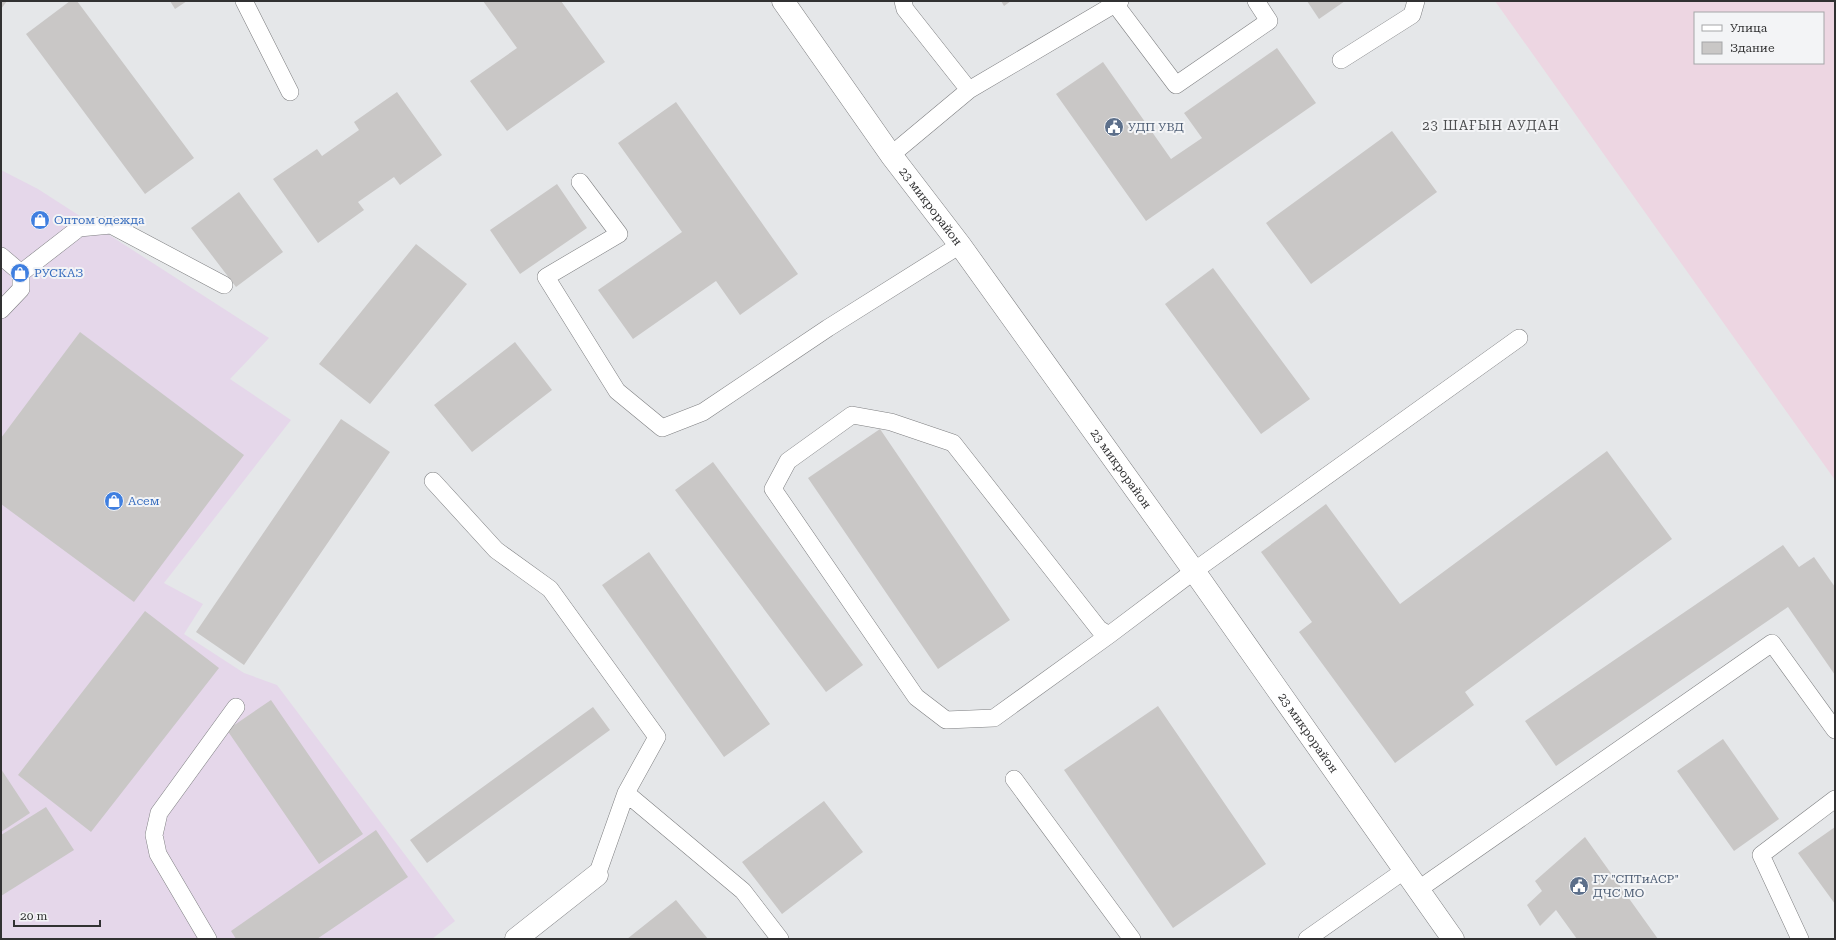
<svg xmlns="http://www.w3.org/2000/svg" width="1836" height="940" viewBox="0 0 1836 940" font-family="'Roboto Serif',serif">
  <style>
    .commercial { fill: #e5d7ea }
    .industrial { fill: #edd6e2; fill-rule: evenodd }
    .building { fill: #c9c7c6 }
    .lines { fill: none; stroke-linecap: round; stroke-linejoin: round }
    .service-casing { stroke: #7e7f81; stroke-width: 18 }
    .minor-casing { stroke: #7e7f81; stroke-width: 23 }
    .service { stroke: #fff; stroke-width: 17 }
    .minor { stroke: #fff; stroke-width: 22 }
    .labels { text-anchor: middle; stroke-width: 4; stroke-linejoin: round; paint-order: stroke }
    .service-label { font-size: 12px; fill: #4e5e75; stroke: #f3f4f6; text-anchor: start }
    .street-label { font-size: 12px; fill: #313132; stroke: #f3f4f6 }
    .shop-label { font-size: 12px; fill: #366cbe; stroke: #f3f4f6; text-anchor: start }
    .neighbourhood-label { font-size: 13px; letter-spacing: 1px; fill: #4c4d4f; stroke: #f3f4f6 }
  </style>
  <rect width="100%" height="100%" fill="#e5e7e9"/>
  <path class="commercial" d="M 1,170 L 38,189 L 269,338 L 230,379 L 291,420 L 164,583 L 203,604 L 184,634 L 244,673 L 277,685 L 455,921 L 432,939 L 1,939 Z"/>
  <path class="industrial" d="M 1495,1 L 1835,1 L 1835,480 ZM 1695,13 L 1823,13 L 1823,63 L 1695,63 Z"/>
  <path class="building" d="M 1,1 L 7,1 L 1,9 Z
    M 70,1 L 77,1 L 194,158 L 145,194 L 26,34 Z
    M 170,1 L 187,1 L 175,9 Z
    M 483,1 L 561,1 L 605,62 L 507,131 L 470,81 L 517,48 Z
    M 1001,1 L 1011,1 L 1004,6 Z
    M 1307,1 L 1345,1 L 1319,19 Z
    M 1277,48 L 1316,103 L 1146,221 L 1056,94 L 1103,62 L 1171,159 L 1202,138 L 1184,113 Z
    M 397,92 L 442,155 L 400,185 L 394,177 L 358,202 L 364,210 L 318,243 L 273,179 L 317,149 L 322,156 L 359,130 L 354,122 Z
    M 676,102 L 798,274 L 740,315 L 716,281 L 633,339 L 598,290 L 682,232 L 618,143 Z
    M 1392,131 L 1437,192 L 1311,284 L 1266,223 Z
    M 557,184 L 587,228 L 520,274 L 490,230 Z
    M 239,192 L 283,252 L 236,287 L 191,228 Z
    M 416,244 L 467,284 L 370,404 L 319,364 Z
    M 1213,268 L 1310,399 L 1261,434 L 1165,304 Z
    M 80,332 L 244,455 L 134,602 L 1,504 L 1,438 Z
    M 515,342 L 552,390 L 472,452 L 434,405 Z
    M 341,419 L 390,452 L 244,665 L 196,632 Z
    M 880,429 L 1010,620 L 938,669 L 808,478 Z
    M 1607,451 L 1672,539 L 1465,692 L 1474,705 L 1395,763 L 1299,632 L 1312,622 L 1261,552 L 1326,504 L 1400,604 Z
    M 713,462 L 863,665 L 826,692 L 675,490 Z
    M 1783,545 L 1799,567 L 1814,557 L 1835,587 L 1835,675 L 1788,607 L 1556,766 L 1525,721 Z
    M 649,552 L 770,724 L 724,757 L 602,585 Z
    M 145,611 L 219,668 L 91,832 L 18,775 Z
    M 271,700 L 363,834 L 319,864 L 227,730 Z
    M 1158,706 L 1266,864 L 1173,928 L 1064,770 Z
    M 593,707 L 610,730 L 427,863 L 410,840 Z
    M 1723,739 L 1779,819 L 1734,851 L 1677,771 Z
    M 1,769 L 30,813 L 1,832 Z
    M 824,801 L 863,852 L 782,914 L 742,862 Z
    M 46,807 L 74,850 L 1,896 L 1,835 Z
    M 1835,827 L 1835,904 L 1798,853 Z
    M 376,830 L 408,877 L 317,939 L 236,939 L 231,931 Z
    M 1585,837 L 1658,939 L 1577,939 L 1556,910 L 1540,926 L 1527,905 L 1542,891 L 1535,881 Z
    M 676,900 L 708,939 L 627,939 Z"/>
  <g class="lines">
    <defs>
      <path id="service" d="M 244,1 L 290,92
        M 903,1 L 905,9 L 969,90
        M 1115,4 L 1176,85 L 1269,21 L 1256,1
        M 1341,60 L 1412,15 L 1416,1
        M 891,155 L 969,90 L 1120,1
        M 580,182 L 619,234 L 546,277 L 617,391 L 662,428 L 703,412 L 828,328 L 960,245
        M 1,256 L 21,273 L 21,289 L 1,310
        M 21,273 L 79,228 L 111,225 L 224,285
        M 433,481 L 496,550 L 550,589 L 657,737 L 626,793 L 597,875
        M 1109,635 L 1099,629 L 953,443 L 891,422 L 852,415 L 788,461 L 773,489 L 916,697 L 946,720 L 994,718 L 1109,635 L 1194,571 L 1519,338
        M 1014,779 L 1132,939
        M 626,793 L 743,891 L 780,939
        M 1419,889 L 1772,643 L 1835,730
        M 208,939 L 158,854 L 154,835 L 159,813 L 236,707
        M 1307,939 L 1405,870
        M 1800,939 L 1761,855 L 1835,799"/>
      <g id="minor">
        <path id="s1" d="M 783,1 L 891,155 L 960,245 L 1194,571 L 1453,939"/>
        <path d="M 516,939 L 597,875"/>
      </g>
    </defs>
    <use href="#service" class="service-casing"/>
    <use href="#minor" class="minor-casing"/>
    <use href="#service" class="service"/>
    <use href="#minor" class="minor"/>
  </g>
  <defs>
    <symbol id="civic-disc" viewBox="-11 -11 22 22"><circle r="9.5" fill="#5c6f8a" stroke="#f3f4f6"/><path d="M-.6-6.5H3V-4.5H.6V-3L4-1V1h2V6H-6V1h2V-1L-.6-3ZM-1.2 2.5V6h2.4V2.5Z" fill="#fff"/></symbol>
    <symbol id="shop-disc" viewBox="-11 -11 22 22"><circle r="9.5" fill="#3f7fe0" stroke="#f3f4f6"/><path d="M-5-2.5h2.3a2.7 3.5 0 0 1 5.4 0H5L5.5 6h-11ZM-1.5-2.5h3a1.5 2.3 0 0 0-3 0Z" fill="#fff"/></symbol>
  </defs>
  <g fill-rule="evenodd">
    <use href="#civic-disc" x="1103" y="116" width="22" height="22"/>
    <use href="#shop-disc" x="29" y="209" width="22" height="22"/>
    <use href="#shop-disc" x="9" y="262" width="22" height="22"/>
    <use href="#shop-disc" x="103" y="490" width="22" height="22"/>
    <use href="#civic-disc" x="1568" y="875" width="22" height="22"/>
  </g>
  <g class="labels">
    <g class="service-label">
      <text x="1128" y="131">УДП УВД</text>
      <text x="1593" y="883">ГУ "СПТиАСР"<tspan x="1593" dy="14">ДЧС МО</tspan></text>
    </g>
    <g class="street-label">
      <text dy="4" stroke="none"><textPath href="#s1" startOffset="253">23 микрорайон</textPath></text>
      <text dy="4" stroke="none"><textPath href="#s1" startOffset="577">23 микрорайон</textPath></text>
      <text dy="4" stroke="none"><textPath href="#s1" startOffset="901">23 микрорайон</textPath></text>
    </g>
    <g class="shop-label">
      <text x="54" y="224">Оптом одежда</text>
      <text x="34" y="277">РУСКАЗ</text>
      <text x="128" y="505">Асем</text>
    </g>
    <g class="neighbourhood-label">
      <text x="1491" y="130">23 ШАҒЫН АУДАН</text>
    </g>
  </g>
  <rect width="1836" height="940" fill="none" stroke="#313132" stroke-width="4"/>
  <rect x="1694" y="12" width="130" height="52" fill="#f3f4f6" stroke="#a5a6a8"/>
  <rect x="1702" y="25" width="20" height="6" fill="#ffffff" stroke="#a5a6a8"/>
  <text x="1730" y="32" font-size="12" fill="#313132">Улица</text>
  <rect x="1702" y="42" width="20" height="12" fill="#c9c7c6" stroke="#a5a6a8"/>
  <text x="1730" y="52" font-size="12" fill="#313132">Здание</text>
  <path d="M14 920v6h86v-6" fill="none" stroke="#313132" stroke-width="2"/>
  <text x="20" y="920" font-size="12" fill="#313132" stroke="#f3f4f6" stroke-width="3" paint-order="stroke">20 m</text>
</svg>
